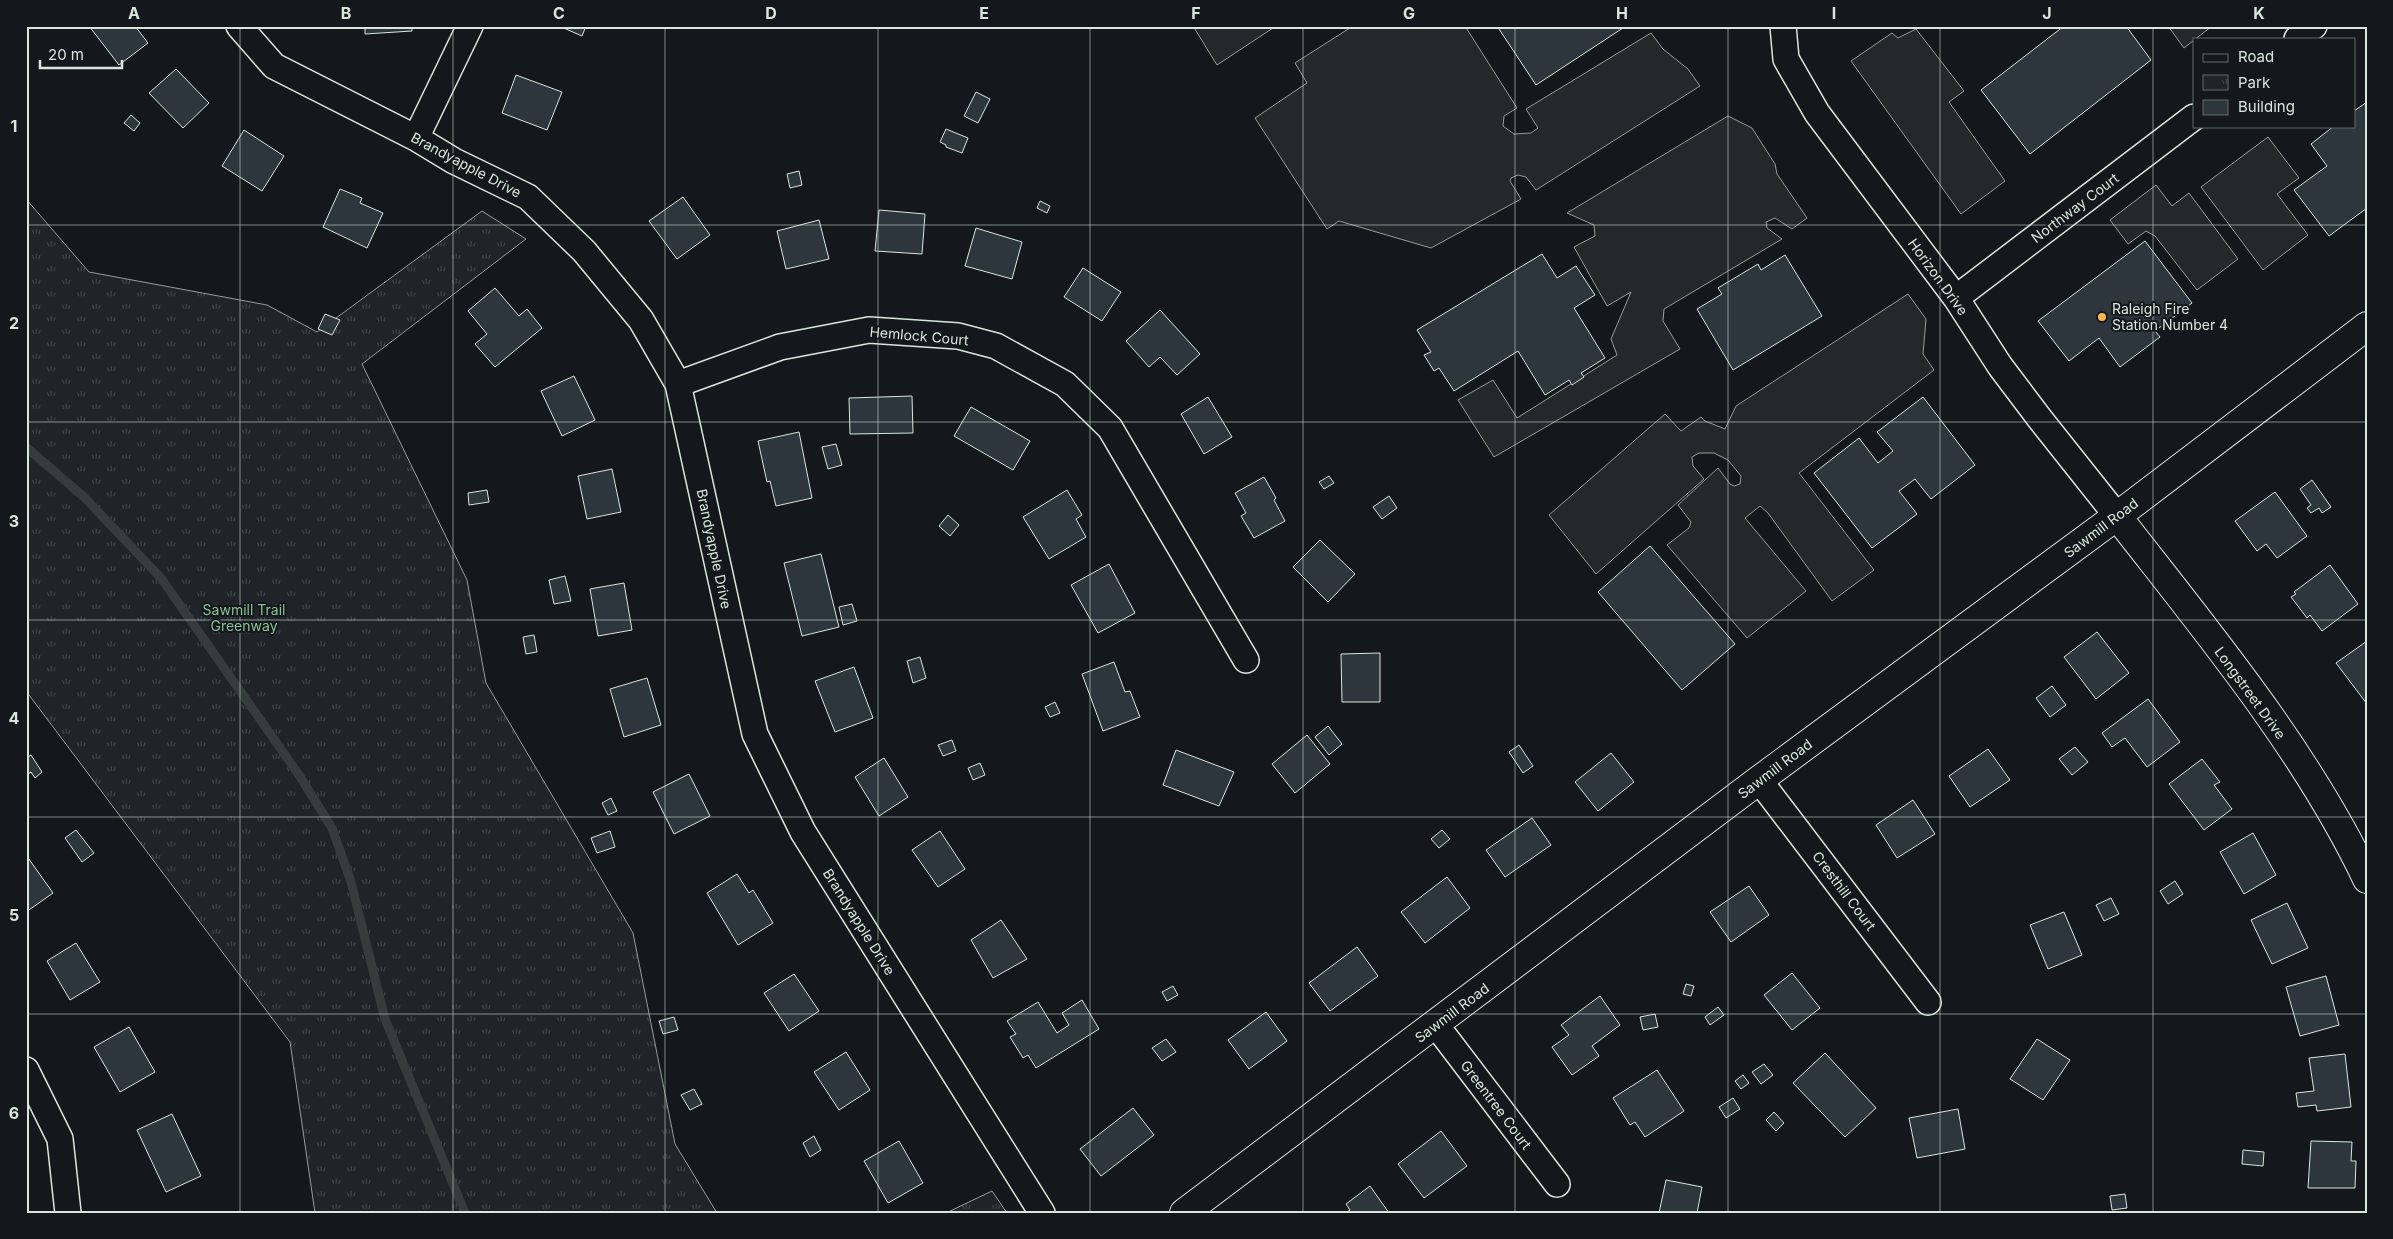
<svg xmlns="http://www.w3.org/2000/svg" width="2393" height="1239" viewBox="0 0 2393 1239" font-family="Inter,sans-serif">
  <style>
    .park { fill: url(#park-tufts); stroke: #939e99 }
    .parking { fill: #24282b; stroke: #939e99 }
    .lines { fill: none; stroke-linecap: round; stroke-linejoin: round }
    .stream { stroke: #363b3e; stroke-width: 9 }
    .building { fill: #2c363c; stroke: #d8e6dc }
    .minor-casing { stroke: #d8e6dc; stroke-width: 28 }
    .tertiary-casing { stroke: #d8e6dc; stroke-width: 30 }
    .minor { stroke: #14181c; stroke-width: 25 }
    .tertiary { stroke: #14181c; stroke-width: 28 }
    .grid { fill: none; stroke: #d8e6dc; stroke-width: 1; stroke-opacity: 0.55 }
    .poi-dot { fill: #ffb74d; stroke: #14181c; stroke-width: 2 }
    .labels { text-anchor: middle; stroke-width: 4; stroke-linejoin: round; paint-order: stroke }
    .street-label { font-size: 14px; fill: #d8e6dc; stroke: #14181c }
    .poi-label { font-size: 14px; fill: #d8e6dc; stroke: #14181c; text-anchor: start }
    .park-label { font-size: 14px; fill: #8ac095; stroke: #14181c }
    .neatline { fill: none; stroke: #d8e6dc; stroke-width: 2 }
    .grid-label { font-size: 16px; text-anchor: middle; font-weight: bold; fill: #d8e6dc }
  </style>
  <defs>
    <pattern id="park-tufts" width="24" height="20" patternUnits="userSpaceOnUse" patternTransform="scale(1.25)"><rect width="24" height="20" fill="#202428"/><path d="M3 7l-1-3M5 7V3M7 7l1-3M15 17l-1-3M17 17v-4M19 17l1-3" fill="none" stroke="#404447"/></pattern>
  </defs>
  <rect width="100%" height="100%" fill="#14181c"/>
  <path class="park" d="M 26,199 L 89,272 L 267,305 L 317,332 L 482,211 L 526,239 L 362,364 L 467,580 L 486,683 L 633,933 L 675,1144 L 717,1213 L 315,1213 L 290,1042 L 26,691 Z
    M 992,1191 L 1007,1213 L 946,1213 Z"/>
  <path class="parking" d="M 1193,26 L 1276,26 L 1217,65 Z
    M 1353,26 L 1465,26 L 1517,108 L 1504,116 L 1503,126 L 1514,134 L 1531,133 L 1538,128 L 1526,109 L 1651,33 L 1663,49 L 1688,69 L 1700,86 L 1536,190 L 1526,177 L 1518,175 L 1511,178 L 1510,181 L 1521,199 L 1431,248 L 1339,221 L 1327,229 L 1255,118 L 1307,83 L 1295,63 Z
    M 2168,26 L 2212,26 L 2184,48 Z
    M 1916,29 L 1964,91 L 1949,102 L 2005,181 L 1961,214 L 1851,61 L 1892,33 L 1898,38 Z
    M 1728,116 L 1752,128 L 1775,164 L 1777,174 L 1807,218 L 1792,229 L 1775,218 L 1766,222 L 1767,228 L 1782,239 L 1664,309 L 1663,321 L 1680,349 L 1494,457 L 1458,400 L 1493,380 L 1517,418 L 1617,355 L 1611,339 L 1631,292 L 1607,306 L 1574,247 L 1595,236 L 1594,225 L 1567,213 Z
    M 2268,137 L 2299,178 L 2277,194 L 2308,235 L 2263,270 L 2201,187 Z
    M 2156,185 L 2172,206 L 2189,193 L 2238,259 L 2197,290 L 2155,236 L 2146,231 L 2128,244 L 2110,220 Z
    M 1908,294 L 1926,319 L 1923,354 L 1934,370 L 1799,473 L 1874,570 L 1832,601 L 1768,513 L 1760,506 L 1745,518 L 1806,591 L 1747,638 L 1667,545 L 1689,528 L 1691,522 L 1678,505 L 1718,468 L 1730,484 L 1734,486 L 1740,484 L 1741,476 L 1728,460 L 1714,453 L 1699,453 L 1692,457 L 1693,466 L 1704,479 L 1596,574 L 1549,515 L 1665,414 L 1681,431 L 1701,417 L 1705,421 L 1725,429 L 1736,406 Z"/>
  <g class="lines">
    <path class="stream" d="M 26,447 L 84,497 L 161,578 L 299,775 L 332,828 L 351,882 L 385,1019 L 465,1213"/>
  </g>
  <path class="building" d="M 89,26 L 135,26 L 148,43 L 119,65 Z
    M 365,26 L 412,26 L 412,31 L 365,34 Z
    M 559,26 L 586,26 L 582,36 Z
    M 1497,26 L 1626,26 L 1536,85 Z
    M 2064,26 L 2126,26 L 2151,60 L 2030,154 L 1981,90 Z
    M 176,69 L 209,103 L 183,128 L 149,93 Z
    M 516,75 L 562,92 L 547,130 L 502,113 Z
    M 976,92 L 990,99 L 978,123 L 964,116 Z
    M 2367,102 L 2367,208 L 2329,236 L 2294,190 L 2327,166 L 2311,144 L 2334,126 L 2354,126 L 2354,111 Z
    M 131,115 L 140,123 L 134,131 L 124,123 Z
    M 946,129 L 968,138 L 962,153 L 946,147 L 946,145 L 940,142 Z
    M 244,130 L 284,156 L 262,191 L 222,166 Z
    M 799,171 L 802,185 L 790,188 L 787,174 Z
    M 340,189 L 362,198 L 360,203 L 383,213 L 367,248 L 323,227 Z
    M 683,197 L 710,235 L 677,259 L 649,221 Z
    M 1040,201 L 1050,206 L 1047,213 L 1037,208 Z
    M 879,210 L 925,214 L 922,254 L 875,251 Z
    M 819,220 L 829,259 L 786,269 L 777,231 Z
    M 976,228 L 1022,242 L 1012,279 L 965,266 Z
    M 2145,241 L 2192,303 L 2155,331 L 2160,337 L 2120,367 L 2099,338 L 2069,361 L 2038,321 Z
    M 1542,254 L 1557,278 L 1576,266 L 1595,295 L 1574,308 L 1605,358 L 1581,373 L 1584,377 L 1572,385 L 1569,380 L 1545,395 L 1518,351 L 1454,391 L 1439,368 L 1434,371 L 1424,355 L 1431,352 L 1417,330 Z
    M 1785,255 L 1822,316 L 1733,370 L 1697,309 L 1722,294 L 1718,288 L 1758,264 L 1761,270 Z
    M 1083,268 L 1121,292 L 1102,321 L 1064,297 Z
    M 495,288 L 519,316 L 527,309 L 542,328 L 495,367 L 475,344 L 487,334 L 468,311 Z
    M 1160,310 L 1200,354 L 1177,375 L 1160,357 L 1149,367 L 1126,341 Z
    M 325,314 L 340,320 L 332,335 L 318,329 Z
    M 574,376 L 595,420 L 562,436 L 541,391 Z
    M 912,396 L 913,433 L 850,434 L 849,398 Z
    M 1208,397 L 1232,437 L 1204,454 L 1181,414 Z
    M 1923,397 L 1975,465 L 1931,499 L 1915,479 L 1899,491 L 1917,514 L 1872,548 L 1814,473 L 1859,438 L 1878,463 L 1893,451 L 1877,432 Z
    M 971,407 L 1030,441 L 1013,470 L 954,436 Z
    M 799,432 L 812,498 L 776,506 L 770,481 L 767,482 L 758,441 Z
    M 836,444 L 842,465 L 828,469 L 822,447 Z
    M 612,469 L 621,512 L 587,519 L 578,476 Z
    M 1329,476 L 1334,483 L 1324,489 L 1319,482 Z
    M 1264,477 L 1276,498 L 1274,500 L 1285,521 L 1254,538 L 1241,516 L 1246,513 L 1235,493 Z
    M 2312,480 L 2331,507 L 2322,513 L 2319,508 L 2311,513 L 2307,508 L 2311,505 L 2300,489 Z
    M 487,490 L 489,502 L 469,505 L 468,493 Z
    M 1067,490 L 1082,515 L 1076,519 L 1086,537 L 1049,559 L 1023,517 Z
    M 2275,492 L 2307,536 L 2277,558 L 2266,544 L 2257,551 L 2235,521 Z
    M 1389,496 L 1397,508 L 1382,519 L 1373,507 Z
    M 948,515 L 959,525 L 950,536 L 939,526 Z
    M 1320,540 L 1355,574 L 1328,602 L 1293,567 Z
    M 1650,546 L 1735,644 L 1682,690 L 1598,592 Z
    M 821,554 L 839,627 L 802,636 L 784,563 Z
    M 1109,564 L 1135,613 L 1098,633 L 1071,585 Z
    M 2330,565 L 2358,604 L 2322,631 L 2310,615 L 2307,618 L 2291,597 L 2296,594 L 2294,592 Z
    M 565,576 L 571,601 L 554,604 L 549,580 Z
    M 624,583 L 632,630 L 598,636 L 590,589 Z
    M 852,604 L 857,621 L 843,625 L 839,607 Z
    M 2097,632 L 2129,673 L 2096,699 L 2064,657 Z
    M 534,635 L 537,652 L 526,654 L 523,637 Z
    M 2367,641 L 2367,704 L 2336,663 Z
    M 1380,653 L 1380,702 L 1342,702 L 1341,654 Z
    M 920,657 L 926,678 L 913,683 L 907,661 Z
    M 1114,662 L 1125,692 L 1130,691 L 1140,717 L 1103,731 L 1082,674 Z
    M 854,667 L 873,718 L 835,732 L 815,681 Z
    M 647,678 L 661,725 L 624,737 L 610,689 Z
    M 2052,686 L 2066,705 L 2050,717 L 2036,698 Z
    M 2148,699 L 2180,742 L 2147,767 L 2125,738 L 2112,747 L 2102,733 Z
    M 1055,702 L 1060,713 L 1050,717 L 1045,707 Z
    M 1328,726 L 1342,744 L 1329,755 L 1315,737 Z
    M 1307,735 L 1330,764 L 1295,793 L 1272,764 Z
    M 952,740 L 956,751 L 943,756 L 938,745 Z
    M 1519,745 L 1533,766 L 1523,773 L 1509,752 Z
    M 2075,747 L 2088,762 L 2072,775 L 2059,759 Z
    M 1988,749 L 2010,780 L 1970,807 L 1949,776 Z
    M 1176,750 L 1234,772 L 1219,806 L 1163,785 Z
    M 1611,753 L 1634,782 L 1598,811 L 1575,782 Z
    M 31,755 L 42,772 L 35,778 L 31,772 L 26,775 L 26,758 Z
    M 884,758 L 908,797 L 879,816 L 855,777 Z
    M 2202,759 L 2220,782 L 2214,785 L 2232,809 L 2204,830 L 2169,784 Z
    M 980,763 L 985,775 L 973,780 L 968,768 Z
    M 689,774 L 710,816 L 674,834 L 653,792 Z
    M 611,798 L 617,811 L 608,815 L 602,803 Z
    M 1913,800 L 1935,834 L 1897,858 L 1876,825 Z
    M 1532,818 L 1551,845 L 1505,877 L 1486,850 Z
    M 76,830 L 94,853 L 82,862 L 65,838 Z
    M 1442,830 L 1450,839 L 1439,848 L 1431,839 Z
    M 610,831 L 615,847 L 597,853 L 591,838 Z
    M 940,831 L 965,869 L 938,887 L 912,850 Z
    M 2253,833 L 2276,875 L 2244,894 L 2220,852 Z
    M 26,855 L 53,893 L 26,912 Z
    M 737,874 L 749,893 L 753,890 L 773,923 L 738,945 L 707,893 Z
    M 1447,877 L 1470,908 L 1425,943 L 1401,912 Z
    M 2175,881 L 2183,894 L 2168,904 L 2160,891 Z
    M 1749,886 L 1769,915 L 1731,942 L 1710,912 Z
    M 2111,898 L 2119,914 L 2104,921 L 2096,905 Z
    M 2287,903 L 2308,948 L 2272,964 L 2251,920 Z
    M 2064,912 L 2082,955 L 2048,969 L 2030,925 Z
    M 1001,920 L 1027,959 L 993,978 L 971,940 Z
    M 76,943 L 100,982 L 70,1000 L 47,961 Z
    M 1357,947 L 1378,976 L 1330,1011 L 1309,983 Z
    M 1792,973 L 1820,1008 L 1792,1030 L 1764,995 Z
    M 794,974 L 819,1011 L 789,1031 L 764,993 Z
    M 2326,976 L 2339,1025 L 2300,1036 L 2286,987 Z
    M 1686,984 L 1694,986 L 1691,996 L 1683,994 Z
    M 1173,986 L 1178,995 L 1167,1001 L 1162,992 Z
    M 1600,996 L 1620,1025 L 1592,1046 L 1599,1056 L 1572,1075 L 1552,1047 L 1569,1035 L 1561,1025 Z
    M 1082,1000 L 1099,1029 L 1036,1068 L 1028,1055 L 1023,1058 L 1010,1037 L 1016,1034 L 1007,1021 L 1038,1002 L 1057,1033 L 1069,1025 L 1062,1013 Z
    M 1718,1007 L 1724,1015 L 1710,1025 L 1705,1017 Z
    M 1266,1012 L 1287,1041 L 1249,1069 L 1228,1040 Z
    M 1655,1014 L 1658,1027 L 1643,1030 L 1640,1017 Z
    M 674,1017 L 678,1030 L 663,1034 L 659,1021 Z
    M 129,1027 L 155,1072 L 120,1092 L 94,1047 Z
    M 1166,1039 L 1176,1052 L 1162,1061 L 1152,1048 Z
    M 2037,1039 L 2070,1060 L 2043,1100 L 2010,1079 Z
    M 846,1052 L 870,1090 L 839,1110 L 814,1072 Z
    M 1825,1053 L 1876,1108 L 1845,1137 L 1793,1083 Z
    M 2345,1054 L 2351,1107 L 2317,1111 L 2316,1105 L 2298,1107 L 2296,1093 L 2314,1091 L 2309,1058 Z
    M 1764,1064 L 1773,1075 L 1761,1084 L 1752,1072 Z
    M 1657,1070 L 1684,1111 L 1645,1137 L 1635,1122 L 1630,1125 L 1613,1098 Z
    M 1743,1075 L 1749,1083 L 1741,1089 L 1735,1081 Z
    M 694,1089 L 702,1104 L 690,1110 L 681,1095 Z
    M 1733,1098 L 1740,1109 L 1726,1118 L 1719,1107 Z
    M 1133,1108 L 1154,1135 L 1101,1176 L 1080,1149 Z
    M 1958,1109 L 1965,1149 L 1917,1158 L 1909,1118 Z
    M 1774,1112 L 1784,1123 L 1776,1131 L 1766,1120 Z
    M 172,1114 L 201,1176 L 166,1192 L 137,1130 Z
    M 1441,1131 L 1467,1166 L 1424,1198 L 1398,1164 Z
    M 814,1136 L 821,1150 L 810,1157 L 803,1143 Z
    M 899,1141 L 923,1183 L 888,1203 L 864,1161 Z
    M 2311,1141 L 2352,1142 L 2351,1161 L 2356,1161 L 2355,1188 L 2308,1188 Z
    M 2243,1150 L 2264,1152 L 2263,1166 L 2242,1164 Z
    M 1666,1180 L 1702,1187 L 1697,1213 L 1659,1213 Z
    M 1370,1186 L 1389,1213 L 1346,1213 L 1350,1210 L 1346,1204 Z
    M 2125,1194 L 2127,1208 L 2112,1210 L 2110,1196 Z"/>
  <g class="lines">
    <defs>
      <path id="minor" d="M 239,26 L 274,66 L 416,138 L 454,161 L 528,197 L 584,251 L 641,320 L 678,384 L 755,734 L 803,832 L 1042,1213
        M 1783,26 L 1786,59 L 1817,113 L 1956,298 L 2000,366 L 2040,419 L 2117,516
        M 2297,39 L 2314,26
        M 416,138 L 470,26
        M 1956,298 L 2194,117
        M 678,384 L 780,347 L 869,330 L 958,336 L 996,346 L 1065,384 L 1110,428 L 1246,660
        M 1759,780 L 1928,1002
        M 1436,1025 L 1557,1184
        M 26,1070 L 60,1139 L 68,1213"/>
      <path id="tertiary" d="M 2117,516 C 2205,629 2306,750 2367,879
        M 1184,1213 L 1759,780 L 2117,516 L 2367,326"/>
    </defs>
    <use href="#minor" class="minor-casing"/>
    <use href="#tertiary" class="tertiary-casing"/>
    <use href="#minor" class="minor"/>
    <use href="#tertiary" class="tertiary"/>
  </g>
  <path class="grid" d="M 240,26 L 240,1213M 453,26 L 453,1213M 665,26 L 665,1213M 878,26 L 878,1213M 1090,26 L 1090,1213M 1303,26 L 1303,1213M 1515,26 L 1515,1213M 1728,26 L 1728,1213M 1940,26 L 1940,1213M 2153,26 L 2153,1213M 26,225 L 2367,225M 26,422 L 2367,422M 26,620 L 2367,620M 26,817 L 2367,817M 26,1014 L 2367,1014"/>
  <circle class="poi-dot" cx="2102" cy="317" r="5"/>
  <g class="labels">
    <g class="street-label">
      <text transform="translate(466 165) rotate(28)" y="5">Brandyapple Drive</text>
      <text transform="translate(2075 208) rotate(-37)" y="5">Northway Court</text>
      <text transform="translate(1938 277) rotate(54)" y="5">Horizon Drive</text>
      <text transform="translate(919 336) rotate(5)" y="5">Hemlock Court</text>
      <text transform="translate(2101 528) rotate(-37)" y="5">Sawmill Road</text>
      <text transform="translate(714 549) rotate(78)" y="5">Brandyapple Drive</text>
      <text transform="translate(2250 693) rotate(54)" y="5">Longstreet Drive</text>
      <text transform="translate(1775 769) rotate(-37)" y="5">Sawmill Road</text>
      <text transform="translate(1844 891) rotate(53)" y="5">Cresthill Court</text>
      <text transform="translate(859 922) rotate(58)" y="5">Brandyapple Drive</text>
      <text transform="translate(1452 1013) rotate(-37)" y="5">Sawmill Road</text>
      <text transform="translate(1496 1105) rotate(53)" y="5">Greentree Court</text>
    </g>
    <g class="poi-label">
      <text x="2112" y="314">Raleigh Fire<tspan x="2112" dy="16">Station Number 4</tspan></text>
    </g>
    <g class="park-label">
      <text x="244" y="615">Sawmill Trail<tspan x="244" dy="16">Greenway</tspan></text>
    </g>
  </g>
  <rect width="2393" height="1239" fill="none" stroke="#14181c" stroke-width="55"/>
  <rect x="2193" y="38" width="162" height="90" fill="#14181c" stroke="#626a69"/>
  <rect x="2203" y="54" width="25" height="8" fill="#14181c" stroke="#626a69"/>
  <text x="2238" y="62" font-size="15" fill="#d8e6dc">Road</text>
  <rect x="2203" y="75" width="25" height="15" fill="url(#park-tufts)" stroke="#626a69"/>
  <text x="2238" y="88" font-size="15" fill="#d8e6dc">Park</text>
  <rect x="2203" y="100" width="25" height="15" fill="#2c363c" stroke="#626a69"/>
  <text x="2238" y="112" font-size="15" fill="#d8e6dc">Building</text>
  <path d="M40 60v8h82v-8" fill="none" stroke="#d8e6dc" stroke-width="2.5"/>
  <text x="48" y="60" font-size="15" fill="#d8e6dc" stroke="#14181c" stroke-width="4" paint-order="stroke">20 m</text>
  <rect x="28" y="28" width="2338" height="1184" class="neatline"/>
  <g class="grid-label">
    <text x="134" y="19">A</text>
    <text x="346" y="19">B</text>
    <text x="559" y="19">C</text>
    <text x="771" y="19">D</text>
    <text x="984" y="19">E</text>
    <text x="1196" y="19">F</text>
    <text x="1409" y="19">G</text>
    <text x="1622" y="19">H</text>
    <text x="1834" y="19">I</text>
    <text x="2047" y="19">J</text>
    <text x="2259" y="19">K</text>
    <text x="14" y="132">1</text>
    <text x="14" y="329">2</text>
    <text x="14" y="527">3</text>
    <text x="14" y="724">4</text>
    <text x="14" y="921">5</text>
    <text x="14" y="1119">6</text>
  </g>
</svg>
